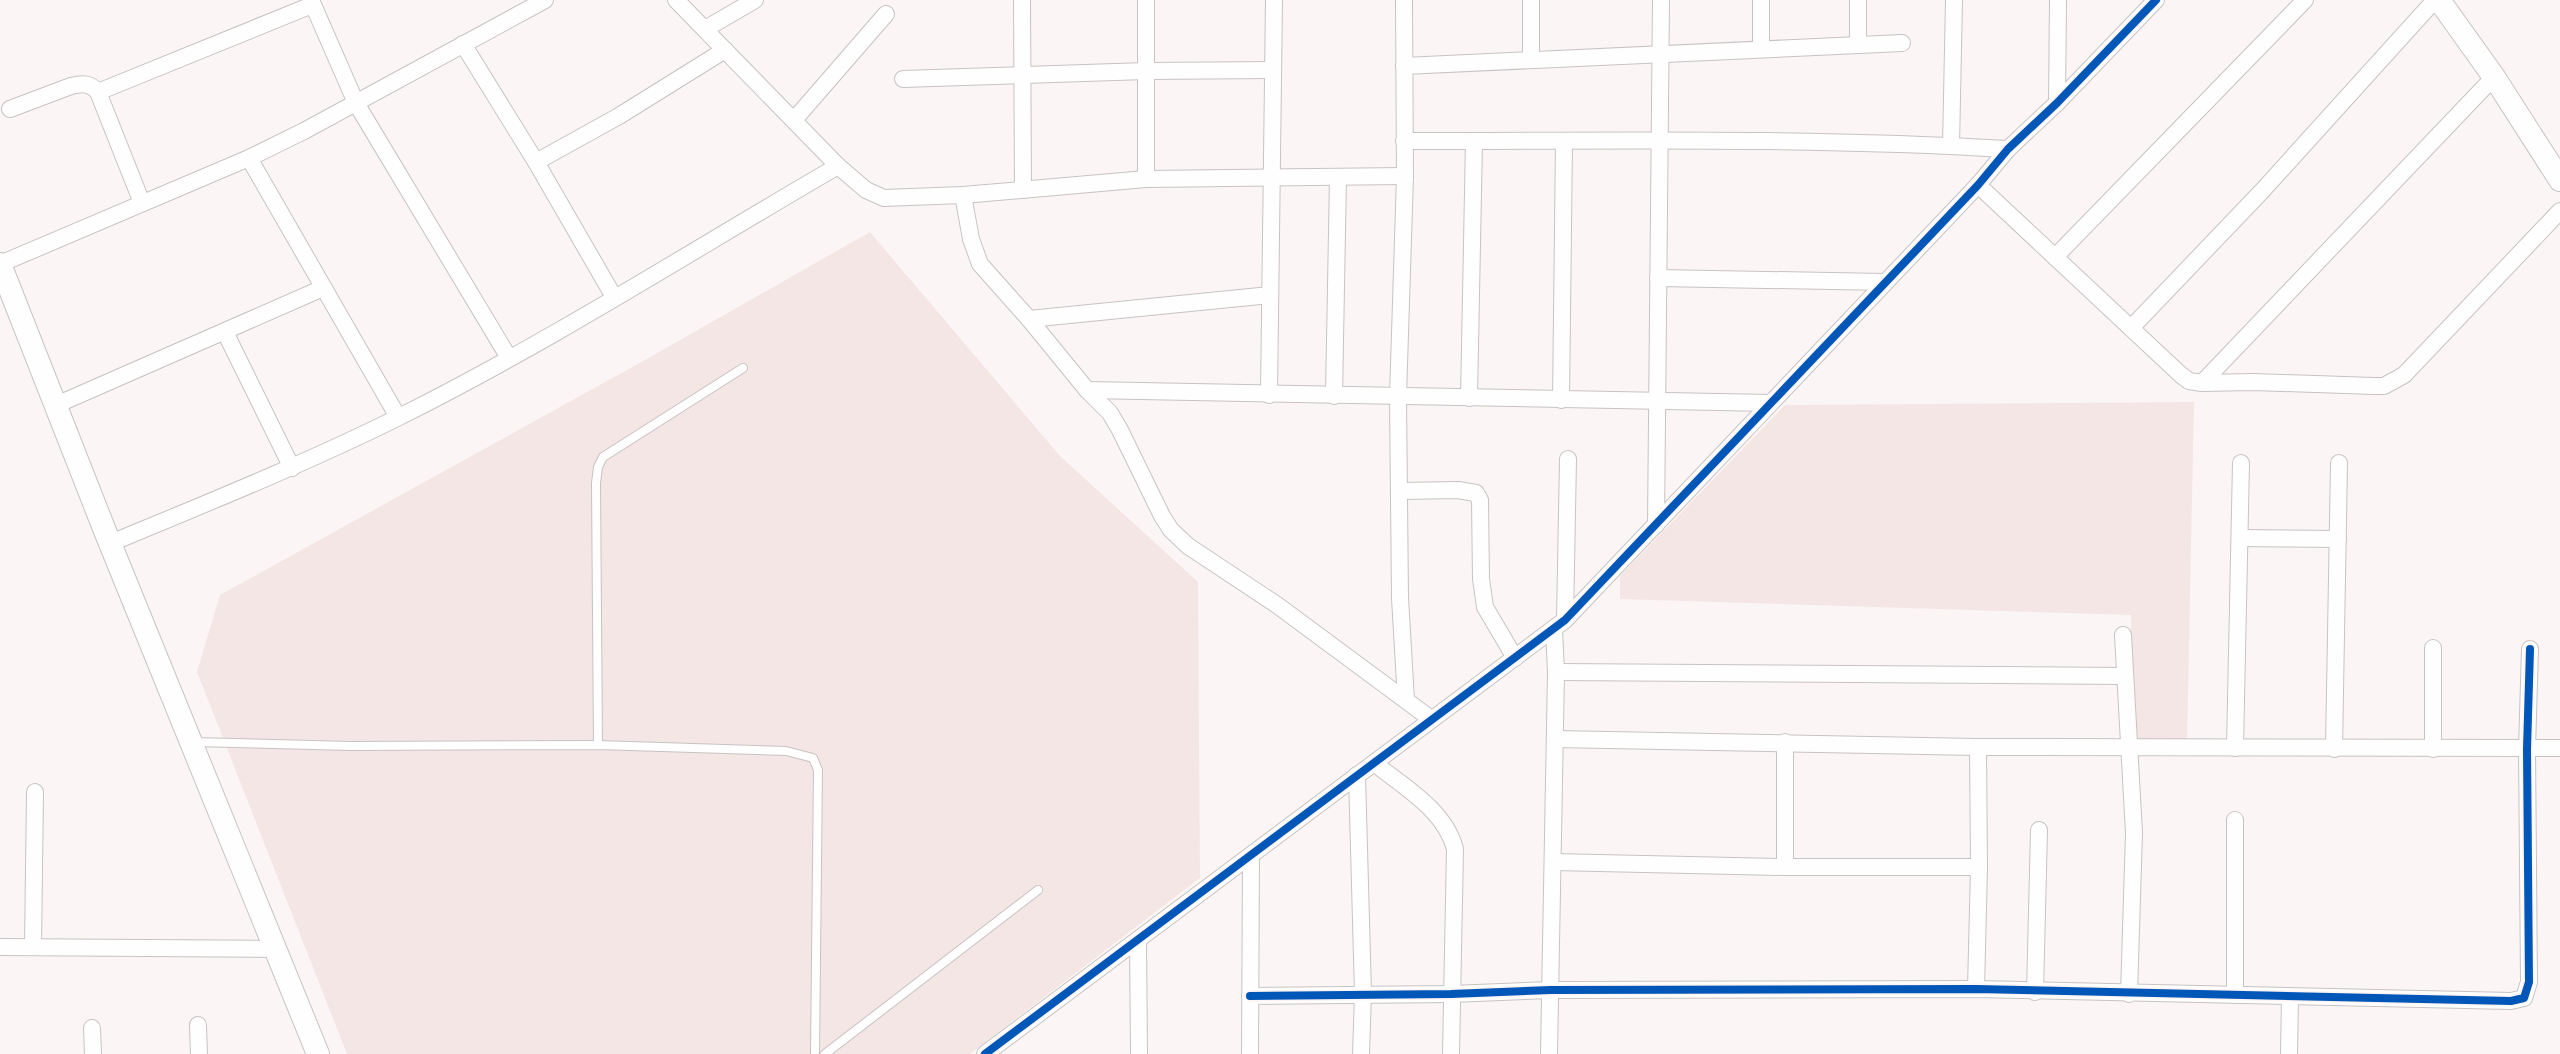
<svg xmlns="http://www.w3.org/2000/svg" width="2560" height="1054" font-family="Commissioner,sans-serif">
<rect width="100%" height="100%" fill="#fbf6f5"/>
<!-- built -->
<g fill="#f4e6e4">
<polygon points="870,232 1060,456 1198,582 1200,878 970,1054 347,1054 197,672 220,595 645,360"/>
<polygon points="2194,402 2187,743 2129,740 2131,615 1620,599 1620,576 1785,405"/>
</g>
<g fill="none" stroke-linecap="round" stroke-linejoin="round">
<!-- lane casing -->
<g stroke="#c8c3c2" stroke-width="10">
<g id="lane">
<polyline points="193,742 351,746 598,745 786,751 813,758 818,770 815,1054"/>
<polyline points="598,745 596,483 598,467 603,457 743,368"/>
<polyline points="825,1054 1038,890"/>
</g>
</g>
<!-- street casing -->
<g stroke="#c8c3c2" stroke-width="18">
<g id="street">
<polyline points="311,0 356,103 509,358"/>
<polyline points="676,0 838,166 866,190 884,198 963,195 1146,179 1405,176"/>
<polyline points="1022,0 1023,190"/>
<polyline points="1404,0 1405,176 1398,397 1400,598 1406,700"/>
<polyline points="705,29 755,0"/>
<polyline points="463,44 536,162 614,297"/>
<polyline points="1858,45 1858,0"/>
<polyline points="1761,49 1761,0"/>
<polyline points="1531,60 1531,0"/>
<polyline points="1404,66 1902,43"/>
<polyline points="903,79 1146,71 1273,70"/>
<polyline points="98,92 312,5"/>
<polyline points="2057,103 2058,0"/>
<path d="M10,109L71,86C83,83 90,83 98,92L142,203"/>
<polyline points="794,120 886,14"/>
<path d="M1404,141C1605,141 1808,137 2008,149"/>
<polyline points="1951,146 1954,0"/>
<polyline points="249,158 398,417"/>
<polyline points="536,162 619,116 725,50"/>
<polyline points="1146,179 1146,0"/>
<polyline points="1978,185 2181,375 2189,381 2202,383 2253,382 2374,386 2384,386 2404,375 2560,211"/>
<polyline points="963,195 971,239 980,264 1029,319 1087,390 1110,413 1120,430 1162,516 1171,530 1188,546 1277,605 1431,719"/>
<polyline points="2055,257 2305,0"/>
<polyline points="0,264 249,158 304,131 545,0"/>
<polyline points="1658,278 1885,282"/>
<polyline points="1029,319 1270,295"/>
<polyline points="2131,328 2262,191 2435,0"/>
<polyline points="225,332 292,468"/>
<polyline points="2202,383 2494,77"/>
<polyline points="1087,390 1770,403"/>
<polyline points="1269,395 1274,0"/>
<polyline points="1334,396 1338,177"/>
<polyline points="1469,398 1474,141"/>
<polyline points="1561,400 1564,141"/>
<polyline points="56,405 323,288"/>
<polyline points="1400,491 1458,490 1476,493 1480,500 1481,579 1485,607 1515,658"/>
<polyline points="1656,525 1661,0"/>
<polyline points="2240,538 2338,539"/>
<path d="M111,543C207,503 304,464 397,418C548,343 693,250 838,166"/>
<polyline points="1565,620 1568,459"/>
<polyline points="2123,635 2134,833 2129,994"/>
<polyline points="2433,648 2433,749"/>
<polyline points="1556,672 2125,676"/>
<polyline points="1555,739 1978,747 2560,748"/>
<polyline points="1785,742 1785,867"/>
<polyline points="2235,748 2241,463"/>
<polyline points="2334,749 2339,463"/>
<path d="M1374,763C1404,787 1445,810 1455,849L1451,1054"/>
<polyline points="1357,775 1363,994 1361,1054"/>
<polyline points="1553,862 1785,867 1979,867"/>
<polyline points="1138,940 1139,1054"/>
<polyline points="0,947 276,949"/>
<polyline points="33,947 35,792"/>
<polyline points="1976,989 1979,867 1978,747"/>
<polyline points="2035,992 2039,830"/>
<polyline points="2235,995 2235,820"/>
<polyline points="1250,996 1451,994 1551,990 1976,989 2511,1001 2524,998 2529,982 2527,749 2530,649"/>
<polyline points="198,1025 199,1054"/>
<polyline points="92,1028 93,1054"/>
<polyline points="985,1054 1565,620 1978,185 2008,149 2057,103 2156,0"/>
<polyline points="1250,1054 1251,855"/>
<polyline points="1549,1054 1556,672 1554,629"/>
<polyline points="2289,1054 2290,997"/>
</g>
</g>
<!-- secondary casing -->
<g stroke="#c8c3c2" stroke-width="24">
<g id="secondary">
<polyline points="2439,0 2494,77 2560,180"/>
<polyline points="0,264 105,531 318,1054"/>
</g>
</g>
<!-- lane -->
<use href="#lane" stroke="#fefefe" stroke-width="8"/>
<!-- street -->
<use href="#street" stroke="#fefefe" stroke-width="16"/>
<!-- secondary -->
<use href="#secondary" stroke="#fefefe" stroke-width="22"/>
<!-- cycleway casing -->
<g stroke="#fef4f2" stroke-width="11">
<g id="cycleway">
<polyline points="1250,996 1451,994 1551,990 1976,989 2511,1001 2524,998 2529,982 2527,749 2530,649"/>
<polyline points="985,1054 1565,620 1978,185 2008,149 2057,103 2156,0"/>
</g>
</g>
<!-- cycleway -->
<use href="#cycleway" stroke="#0057b8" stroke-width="8"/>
</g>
</svg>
